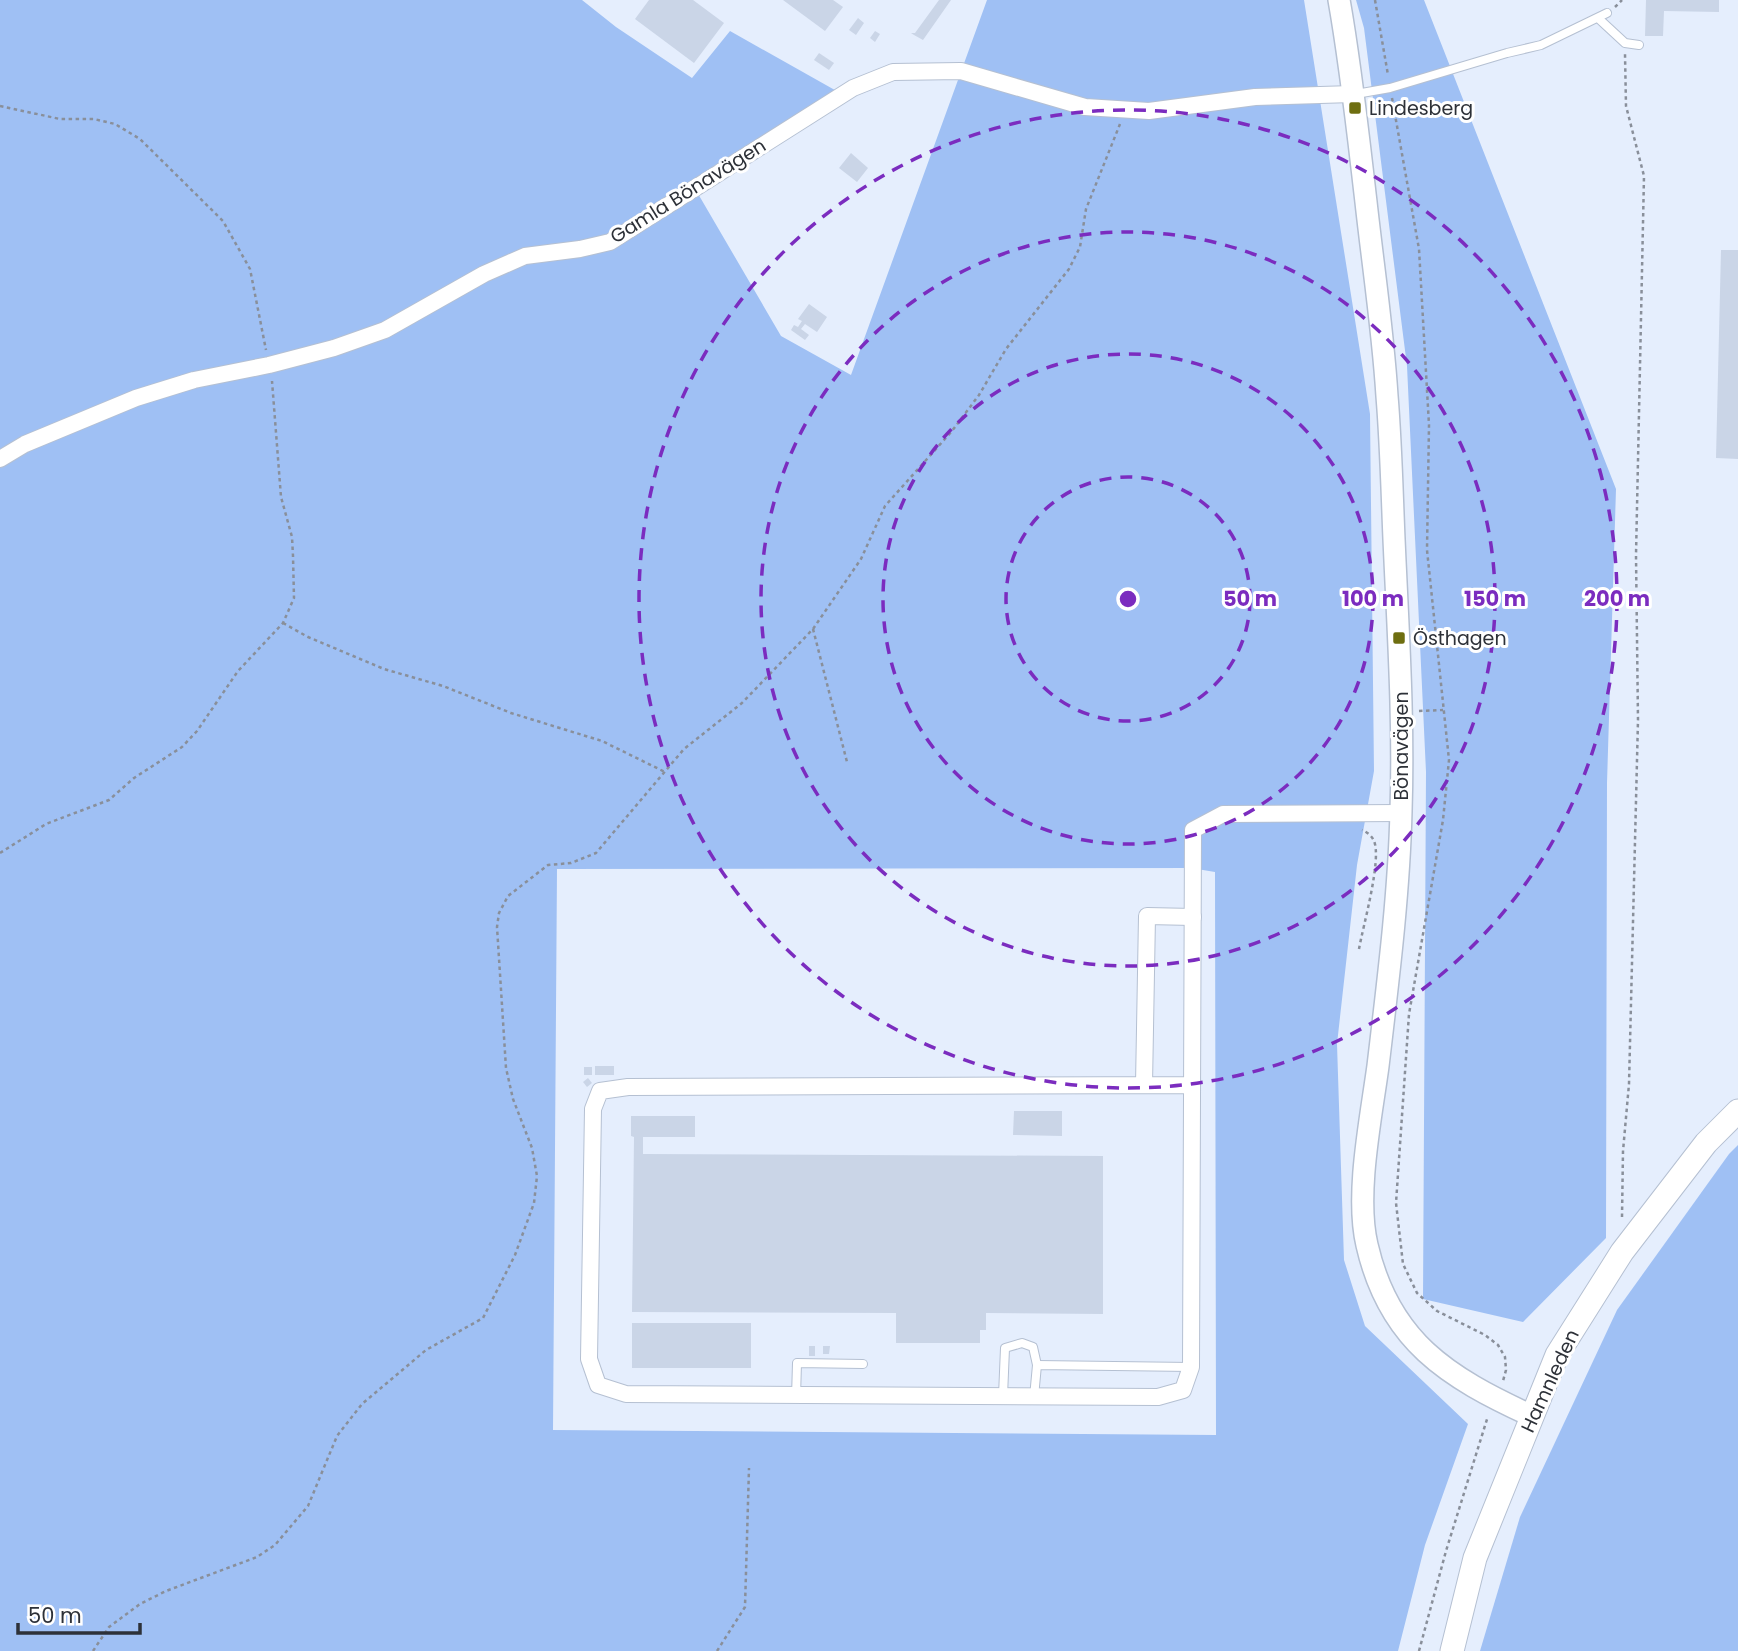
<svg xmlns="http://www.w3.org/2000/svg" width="1738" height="1651" font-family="Poppins,sans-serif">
<rect width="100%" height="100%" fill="#e5eefd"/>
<!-- green -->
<g fill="#9fc0f4" fill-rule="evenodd">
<path d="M0,0H582L616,27L692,78L730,31L849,98L697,192L781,336L851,375L987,0H1304L1370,414L1374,771L1357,865L1337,1044L1344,1260L1365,1326L1468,1424L1425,1545L1398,1651H0ZM1191,868L1215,872L1216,1435L553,1430L557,869Z"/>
<polygon points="1356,0 1424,0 1616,489 1607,783 1606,1238 1523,1322 1423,1299 1426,772 1407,366 1364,28"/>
<polygon points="1738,1145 1738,1651 1480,1651 1520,1517 1617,1310 1729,1154"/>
</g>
<!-- building -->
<g fill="#cad5e7">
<polygon points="649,0 693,0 724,23 694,63 635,19"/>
<polygon points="783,0 833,0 843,7 825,31"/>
<polygon points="939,0 951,0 923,40 914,35 911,33 915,33"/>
<polygon points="1646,0 1719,0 1719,12 1664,11 1663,36 1645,36"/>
<polygon points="858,18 864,23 856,35 849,30"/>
<polygon points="875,31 880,34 875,42 870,38"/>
<polygon points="819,53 834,63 829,70 814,60"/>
<polygon points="851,153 868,168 857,182 839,168"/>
<polygon points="1721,250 1738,250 1738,459 1716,458"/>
<polygon points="809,304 827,317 817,332 805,324 801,329 809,335 805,340 791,330 794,325 798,327 802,321 798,319"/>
<rect x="595" y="1066" width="19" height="9"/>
<rect x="584" y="1067" width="8" height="8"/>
<polygon points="588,1078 592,1083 587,1087 583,1082"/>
<polygon points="1014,1111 1062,1111 1062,1136 1013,1135"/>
<polygon points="631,1116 695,1116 695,1137 643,1137 643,1154 1103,1156 1103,1314 986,1313 986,1330 980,1330 980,1343 896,1343 896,1313 632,1312 634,1137 631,1136"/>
<rect x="632" y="1323" width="119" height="45"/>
<rect x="809" y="1346" width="6" height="10"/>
<polygon points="823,1346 830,1346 829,1354 823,1354"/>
</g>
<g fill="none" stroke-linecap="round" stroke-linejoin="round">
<!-- service casing -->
<g stroke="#b5c0d2" stroke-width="10">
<g id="service">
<polyline points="1598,18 1625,43 1639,45"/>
<polyline points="1356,94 1390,88 1507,53 1541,45 1607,13"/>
<polyline points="1003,1396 1005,1348 1022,1343 1033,1347 1037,1365"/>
<polyline points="796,1397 797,1363 863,1364"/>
<polyline points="1034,1397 1037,1365 1191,1367"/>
</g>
</g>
<!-- minor casing -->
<g stroke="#b5c0d2" stroke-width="18">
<g id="minor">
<polyline points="0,459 25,444 136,398 194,380 269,365 334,348 385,330 484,274 525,256 580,249 610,242 853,88 893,72 961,71 1085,107 1149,111 1255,97 1353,94"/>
<polyline points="1144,1085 1147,916 1193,917"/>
<polyline points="1192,1085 628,1087 600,1091 593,1109 589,1359 598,1385 626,1394 1158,1397 1183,1390 1191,1367 1193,830 1223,814 1401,813"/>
</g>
</g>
<!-- tertiary casing -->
<g stroke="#b5c0d2" stroke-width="24">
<path id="tertiary" d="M1339,0C1351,67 1358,134 1366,202C1373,266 1383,331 1387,396C1391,444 1392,492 1394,539C1398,630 1404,720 1401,811C1399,895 1388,981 1378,1066C1371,1118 1355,1195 1367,1245C1389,1341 1447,1377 1532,1416"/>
</g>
<!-- secondary casing -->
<g stroke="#b5c0d2" stroke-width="25">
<polyline id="secondary" points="1452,1651 1475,1558 1557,1355 1622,1252 1706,1143 1738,1111"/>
</g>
<!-- path -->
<g stroke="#898f9a" stroke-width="2.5" stroke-dasharray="3.5 3.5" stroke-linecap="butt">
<polyline points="1375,0 1388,75"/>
<polyline points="1615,7 1622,0"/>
<polyline points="1392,98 1419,249 1429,425 1427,550 1449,760 1443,820 1409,1014 1396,1203 1403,1264 1417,1293 1437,1311 1485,1335 1498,1345 1505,1357 1506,1370 1503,1381"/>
<polyline points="0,106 60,119 94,119 115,124 140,139 223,221 250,269 266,350"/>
<polyline points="283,623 308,637 384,669 443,686 511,713 602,741 665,772"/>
<polyline points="813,629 847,762"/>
<polyline points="1419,711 1443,710"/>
<polyline points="0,853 46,824 109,800 134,778 182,747 197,731 238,671 283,623 294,598 293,556 292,537 281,497 272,381"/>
<path d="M1359,949C1363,926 1382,860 1374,841C1372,836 1367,832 1362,830"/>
<polyline points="1622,1217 1623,1151 1629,1084 1638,720 1636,555 1644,176 1626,106 1625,54"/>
<polyline points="93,1651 109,1627 140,1604 166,1591 257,1557 275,1545 308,1506 337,1436 362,1404 426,1350 483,1318 515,1255 534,1203 537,1176 532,1148 513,1099 506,1068 497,927 499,913 508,896 548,865 571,863 596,853 684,749 742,703 813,629 861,559 885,506 952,431 979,395 1006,349 1069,269 1080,247 1086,209 1120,124"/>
<polyline points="717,1651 745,1607 749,1468"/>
<polyline points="1419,1651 1446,1551 1488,1416"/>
</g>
<!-- service -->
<use href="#service" stroke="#fff" stroke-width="8"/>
<!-- minor -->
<use href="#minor" stroke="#fff" stroke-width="16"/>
<!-- tertiary -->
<use href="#tertiary" stroke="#fff" stroke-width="21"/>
<!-- secondary -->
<use href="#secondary" stroke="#fff" stroke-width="23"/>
</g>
<!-- distance rings -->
<g fill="none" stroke="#7b2cbf" stroke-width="3.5" stroke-dasharray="12 9">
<circle cx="1128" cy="599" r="122"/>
<circle cx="1128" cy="599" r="245"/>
<circle cx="1128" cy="599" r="367"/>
<circle cx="1128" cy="599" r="489"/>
</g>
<!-- markers -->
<g fill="#6e6e10" stroke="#fff" stroke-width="2.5">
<rect x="1348" y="101" width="14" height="14" rx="3.5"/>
<rect x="1392" y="631" width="14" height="14" rx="3.5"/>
</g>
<g text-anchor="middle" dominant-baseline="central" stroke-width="6" stroke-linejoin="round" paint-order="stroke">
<!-- poi labels -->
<g font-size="19" fill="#2d3138" stroke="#fff" text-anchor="start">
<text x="1369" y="108">Lindesberg</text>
<text x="1413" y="638">Östhagen</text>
</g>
<!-- street labels -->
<g font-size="19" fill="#2d3138" stroke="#fff">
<text transform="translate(688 191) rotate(-32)">Gamla Bönavägen</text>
<text transform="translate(1401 746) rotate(-90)">Bönavägen</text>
<text transform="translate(1550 1381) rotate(-65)">Hamnleden</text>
</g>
</g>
<circle cx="1128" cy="599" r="10" fill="#7b2cbf" stroke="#fff" stroke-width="3.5"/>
<g font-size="21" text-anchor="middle" font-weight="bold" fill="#7b2cbf" stroke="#fff" stroke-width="6" stroke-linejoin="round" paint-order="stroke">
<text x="1250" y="606">50 m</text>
<text x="1373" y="606">100 m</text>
<text x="1495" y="606">150 m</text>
<text x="1617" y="606">200 m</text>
</g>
<!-- scale -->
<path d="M18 1623v10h122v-10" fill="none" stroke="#2d3138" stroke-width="3.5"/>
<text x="28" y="1623" font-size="21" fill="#2d3138" stroke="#ffffff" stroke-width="5" paint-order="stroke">50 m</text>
</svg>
